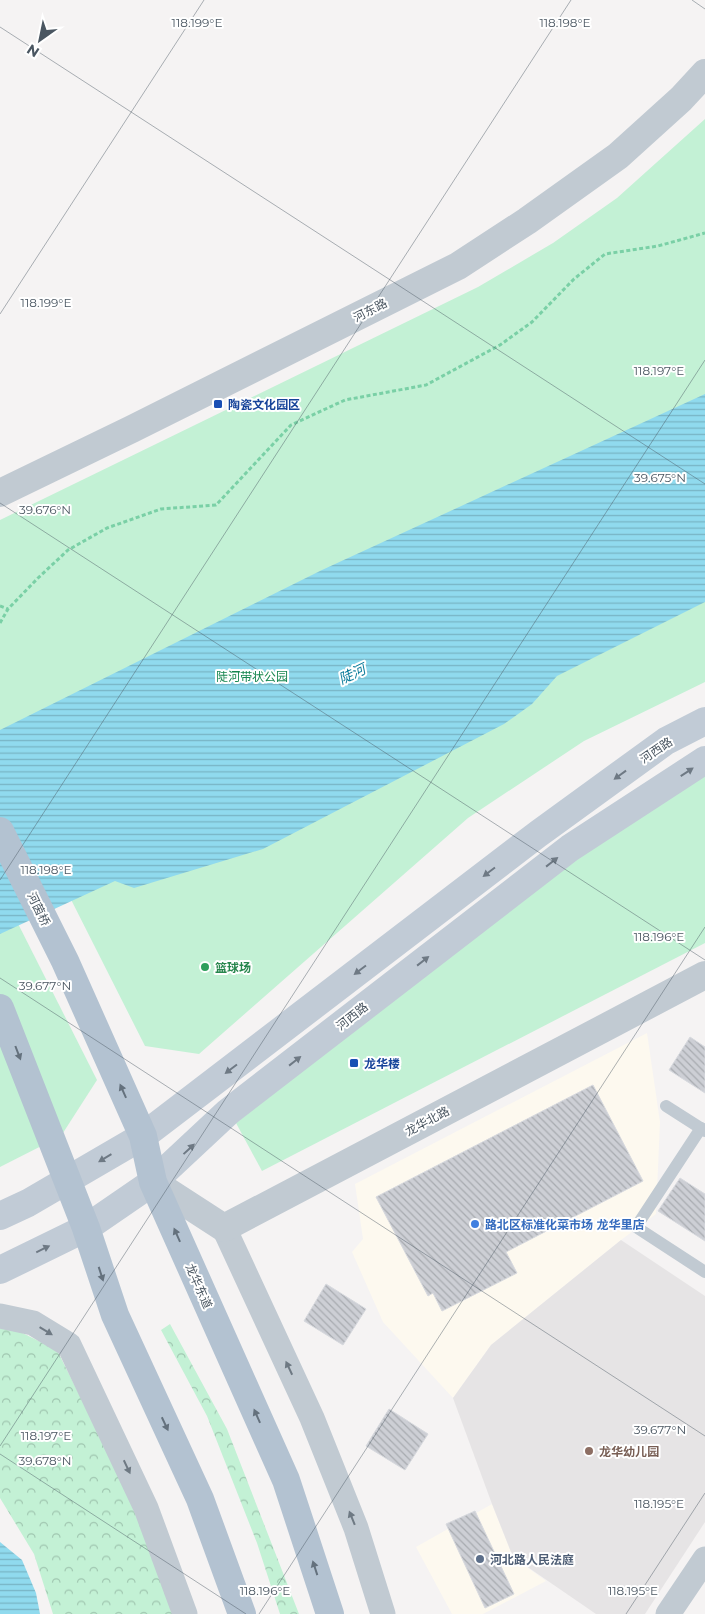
<svg xmlns="http://www.w3.org/2000/svg" width="705" height="1614" font-family="Montserrat,'Noto Sans SC',sans-serif">
<defs>
<pattern id="forest-crowns" width="20" height="18" patternUnits="userSpaceOnUse" patternTransform="scale(1.25)"><rect width="20" height="18" fill="#c3f1d5"/><path d="M2 6a3 3 0 1 1 6 0M12 15a3 3 0 1 1 6 0" fill="none" stroke="#a0c6b0"/></pattern>
<pattern id="water-rules" width="6" height="5" patternUnits="userSpaceOnUse" patternTransform="scale(1.25)"><rect width="6" height="5" fill="#90daee"/><path d="M0 2.5h6" fill="none" stroke="#78b4c4"/></pattern>
<pattern id="building-back-hatch" width="6" height="6" patternUnits="userSpaceOnUse" patternTransform="scale(1.25)"><rect width="6" height="6" fill="#cdcfd5"/><path d="M-1 5l2 2M0 0l6 6M5-1l2 2" fill="none" stroke="#a8abb0"/></pattern>
</defs>
<rect width="100%" height="100%" fill="#f5f3f3"/>
<!-- commercial -->
<g fill="#fdf9ef">
<polygon points="647,1033 660,1122 656,1214 621,1240 491,1345 453,1398 383,1322 352,1252 363,1239 355,1184"/>
<polygon points="492,1504 513,1557 546,1581 483,1614 452,1614 416,1547"/>
</g>
<!-- education -->
<polygon fill="#e6e4e5" points="621,1240 705,1296 705,1522 645,1614 596,1614 513,1557 492,1504 453,1398 491,1345"/>
<!-- green -->
<g fill="#c3f1d5">
<polygon points="705,119 705,682 584,741 468,818 199,1054 145,1046 0,759 0,520 478,287 553,243 617,198"/>
<polygon points="705,773 705,943 262,1171 236,1123 554,869"/>
<polygon points="0,888 97,1080 61,1136 0,1167"/>
</g>
<!-- forest -->
<g fill="url(#forest-crowns)">
<polygon points="0,1322 57,1350 116,1468 178,1614 53,1614 34,1554 0,1498"/>
<polygon points="170,1324 227,1429 299,1614 280,1614 257,1543 207,1416 161,1330"/>
</g>
<!-- water -->
<g fill="url(#water-rules)">
<polygon points="705,394 705,602 557,676 532,704 504,724 263,849 134,888 115,881 0,934 0,730 322,570"/>
<polygon points="0,1542 22,1560 36,1593 40,1614 0,1614"/>
</g>
<!-- building -->
<g fill="url(#building-back-hatch)" stroke="#d7d9de">
<polygon points="690,1037 705,1047 705,1093 669,1070"/>
<polygon points="593,1085 643,1181 506,1252 517,1273 442,1311 433,1293 428,1296 376,1197"/>
<polygon points="680,1178 705,1194 705,1241 658,1211"/>
<polygon points="326,1284 366,1309 343,1345 304,1321"/>
<polygon points="389,1409 428,1434 405,1470 366,1446"/>
<polygon points="475,1511 514,1594 485,1608 446,1524"/>
</g>
<g fill="none" stroke-linecap="round" stroke-linejoin="round">
<!-- path -->
<g stroke="#7ad0a6" stroke-width="3" stroke-dasharray="4 2.5" stroke-linecap="butt">
<polyline points="0,606 8,609"/>
<polyline points="0,623 8,609 38,578 68,550 107,528 161,509 216,505 291,425 345,400 426,385 500,345 532,322 574,279 605,254 658,246 705,233"/>
</g>
<!-- service -->
<g stroke="#c1cad2" stroke-width="12">
<polyline points="666,1106 705,1131"/>
<polyline points="701,1128 636,1227 705,1272"/>
</g>
<!-- minor -->
<g stroke="#c1cad2" stroke-width="25">
<polyline points="224,1228 312,1418 356,1528 383,1614"/>
<polyline points="0,1316 33,1323 69,1345 146,1508 185,1614"/>
<polyline points="668,1614 705,1559"/>
</g>
<!-- tertiary -->
<g stroke="#c1cad2" stroke-width="28">
<polyline points="0,493 132,429 458,266 527,221 618,156 681,99 705,73"/>
<polyline points="153,1182 224,1228 705,975"/>
</g>
<!-- secondary -->
<g stroke="#c1cbd6" stroke-width="28">
<polyline points="0,1216 28,1203 143,1136 538,834 666,741 705,721"/>
<polyline points="0,1270 86,1228 153,1182 228,1112 570,848 705,760"/>
</g>
<!-- primary -->
<g stroke="#b3c2d1" stroke-width="28">
<polyline points="0,831 65,961 143,1136 153,1182 286,1480 330,1614"/>
<polyline points="0,1008 86,1228 115,1315 200,1499 242,1614"/>
</g>
</g>
<!-- one-way arrows -->
<defs><path id="oneway-solid" d="M-6-.8H1V-3.2L6.5 0L1 3.2V.8H-6Z" transform="scale(1.25)"/></defs>
<g fill="#6e7984">
<use href="#oneway-solid" transform="translate(687 772) rotate(-33)"/>
<use href="#oneway-solid" transform="translate(620 775) rotate(144)"/>
<use href="#oneway-solid" transform="translate(552 862) rotate(-38)"/>
<use href="#oneway-solid" transform="translate(489 872) rotate(143)"/>
<use href="#oneway-solid" transform="translate(423 961) rotate(-38)"/>
<use href="#oneway-solid" transform="translate(360 970) rotate(143)"/>
<use href="#oneway-solid" transform="translate(295 1061) rotate(-38)"/>
<use href="#oneway-solid" transform="translate(231 1069) rotate(143)"/>
<use href="#oneway-solid" transform="translate(189 1149) rotate(-43)"/>
<use href="#oneway-solid" transform="translate(105 1158) rotate(149)"/>
<use href="#oneway-solid" transform="translate(43 1249) rotate(-26)"/>
</g>
<g fill="#64717d">
<use href="#oneway-solid" transform="translate(18 1053) rotate(69)"/>
<use href="#oneway-solid" transform="translate(123 1091) rotate(-114)"/>
<use href="#oneway-solid" transform="translate(177 1235) rotate(-114)"/>
<use href="#oneway-solid" transform="translate(101 1274) rotate(72)"/>
<use href="#oneway-solid" transform="translate(257 1416) rotate(-114)"/>
<use href="#oneway-solid" transform="translate(165 1424) rotate(65)"/>
<use href="#oneway-solid" transform="translate(315 1568) rotate(-108)"/>
</g>
<g fill="#6e7983">
<use href="#oneway-solid" transform="translate(46 1331) rotate(31)"/>
<use href="#oneway-solid" transform="translate(289 1368) rotate(-115)"/>
<use href="#oneway-solid" transform="translate(127 1467) rotate(65)"/>
<use href="#oneway-solid" transform="translate(352 1518) rotate(-112)"/>
</g>
<!-- ticks -->
<path fill="none" stroke="#4a5661" stroke-width="1" stroke-opacity="0.45" d="M692,0L705,9M0,27L705,484M0,314L204,0M0,503L705,960M0,880L571,0M0,978L705,1436M0,1446L705,360M0,1454L246,1614M259,1614L705,927M626,1614L705,1493"/>
<!-- markers -->
<g fill="#1a4fb4" stroke="#fff" stroke-width="2">
<rect x="213" y="399" width="10" height="10" rx="2.5"/>
<rect x="349" y="1058" width="10" height="10" rx="2.5"/>
</g>
<circle fill="#2e9e5b" stroke="#fff" stroke-width="2" cx="205" cy="967" r="5"/>
<circle fill="#3f7fe0" stroke="#fff" stroke-width="2" cx="475" cy="1224" r="5"/>
<circle fill="#8d6e63" stroke="#fff" stroke-width="2" cx="589" cy="1451" r="5"/>
<circle fill="#5c6f8a" stroke="#fff" stroke-width="2" cx="480" cy="1559" r="5"/>
<g text-anchor="middle" dominant-baseline="central" stroke-width="4" stroke-linejoin="round" paint-order="stroke">
<!-- street labels -->
<g font-size="12" fill="#4a5661" stroke="#fff">
<text transform="translate(370 310) rotate(-27)">河东路</text>
<text transform="translate(656 750) rotate(-34)">河西路</text>
<text transform="translate(39 909) rotate(64)">河茵桥</text>
<text transform="translate(352 1016) rotate(-38)">河西路</text>
<text transform="translate(427 1121) rotate(-28)">龙华北路</text>
<text transform="translate(199 1286) rotate(66)">龙华东道</text>
</g>
<!-- transit labels -->
<g font-size="12" font-weight="bold" fill="#164399" stroke="#fff" text-anchor="start">
<text x="228" y="404">陶瓷文化园区</text>
<text x="364" y="1063">龙华楼</text>
</g>
<!-- park labels -->
<g font-size="12" fill="#17864f" stroke="#fff">
<text x="252" y="676">陡河带状公园</text>
</g>
<!-- leisure labels -->
<g font-size="12" font-weight="bold" fill="#27864d" stroke="#fff" text-anchor="start">
<text x="215" y="967">篮球场</text>
</g>
<!-- shop labels -->
<g font-size="12" font-weight="bold" fill="#366cbe" stroke="#fff" text-anchor="start">
<text x="485" y="1224">路北区标准化菜市场 龙华里店</text>
</g>
<!-- education labels -->
<g font-size="12" font-weight="bold" fill="#785e54" stroke="#fff" text-anchor="start">
<text x="599" y="1451">龙华幼儿园</text>
</g>
<!-- service labels -->
<g font-size="12" font-weight="bold" fill="#4e5e75" stroke="#fff" text-anchor="start">
<text x="490" y="1559">河北路人民法庭</text>
</g>
<!-- water labels -->
<g font-size="14" font-style="italic" fill="#0c7c9b" stroke="#fff">
<text transform="translate(352 674) rotate(-25)">陡河</text>
</g>
</g>
<g font-size="12" text-anchor="middle" fill="#4a5661" stroke="#fff" stroke-width="4" stroke-linejoin="round" paint-order="stroke">
<text x="197" y="27">118.199°E</text>
<text x="565" y="27">118.198°E</text>
<text x="46" y="307">118.199°E</text>
<text x="659" y="375">118.197°E</text>
<text x="660" y="482">39.675°N</text>
<text x="45" y="514">39.676°N</text>
<text x="46" y="874">118.198°E</text>
<text x="659" y="941">118.196°E</text>
<text x="45" y="990">39.677°N</text>
<text x="660" y="1434">39.677°N</text>
<text x="46" y="1440">118.197°E</text>
<text x="45" y="1465">39.678°N</text>
<text x="659" y="1508">118.195°E</text>
<text x="265" y="1595">118.196°E</text>
<text x="633" y="1595">118.195°E</text>
</g>
<!-- north arrow -->
<g transform="translate(40 40) rotate(213)" stroke="#ffffff" stroke-width="4" paint-order="stroke">
<path d="M0-4L9 19L0 12L-9 19Z" fill="#4a5661"/>
<text y="-8" font-size="14" font-weight="bold" text-anchor="middle" fill="#4a5661">N</text>
</g>
</svg>
